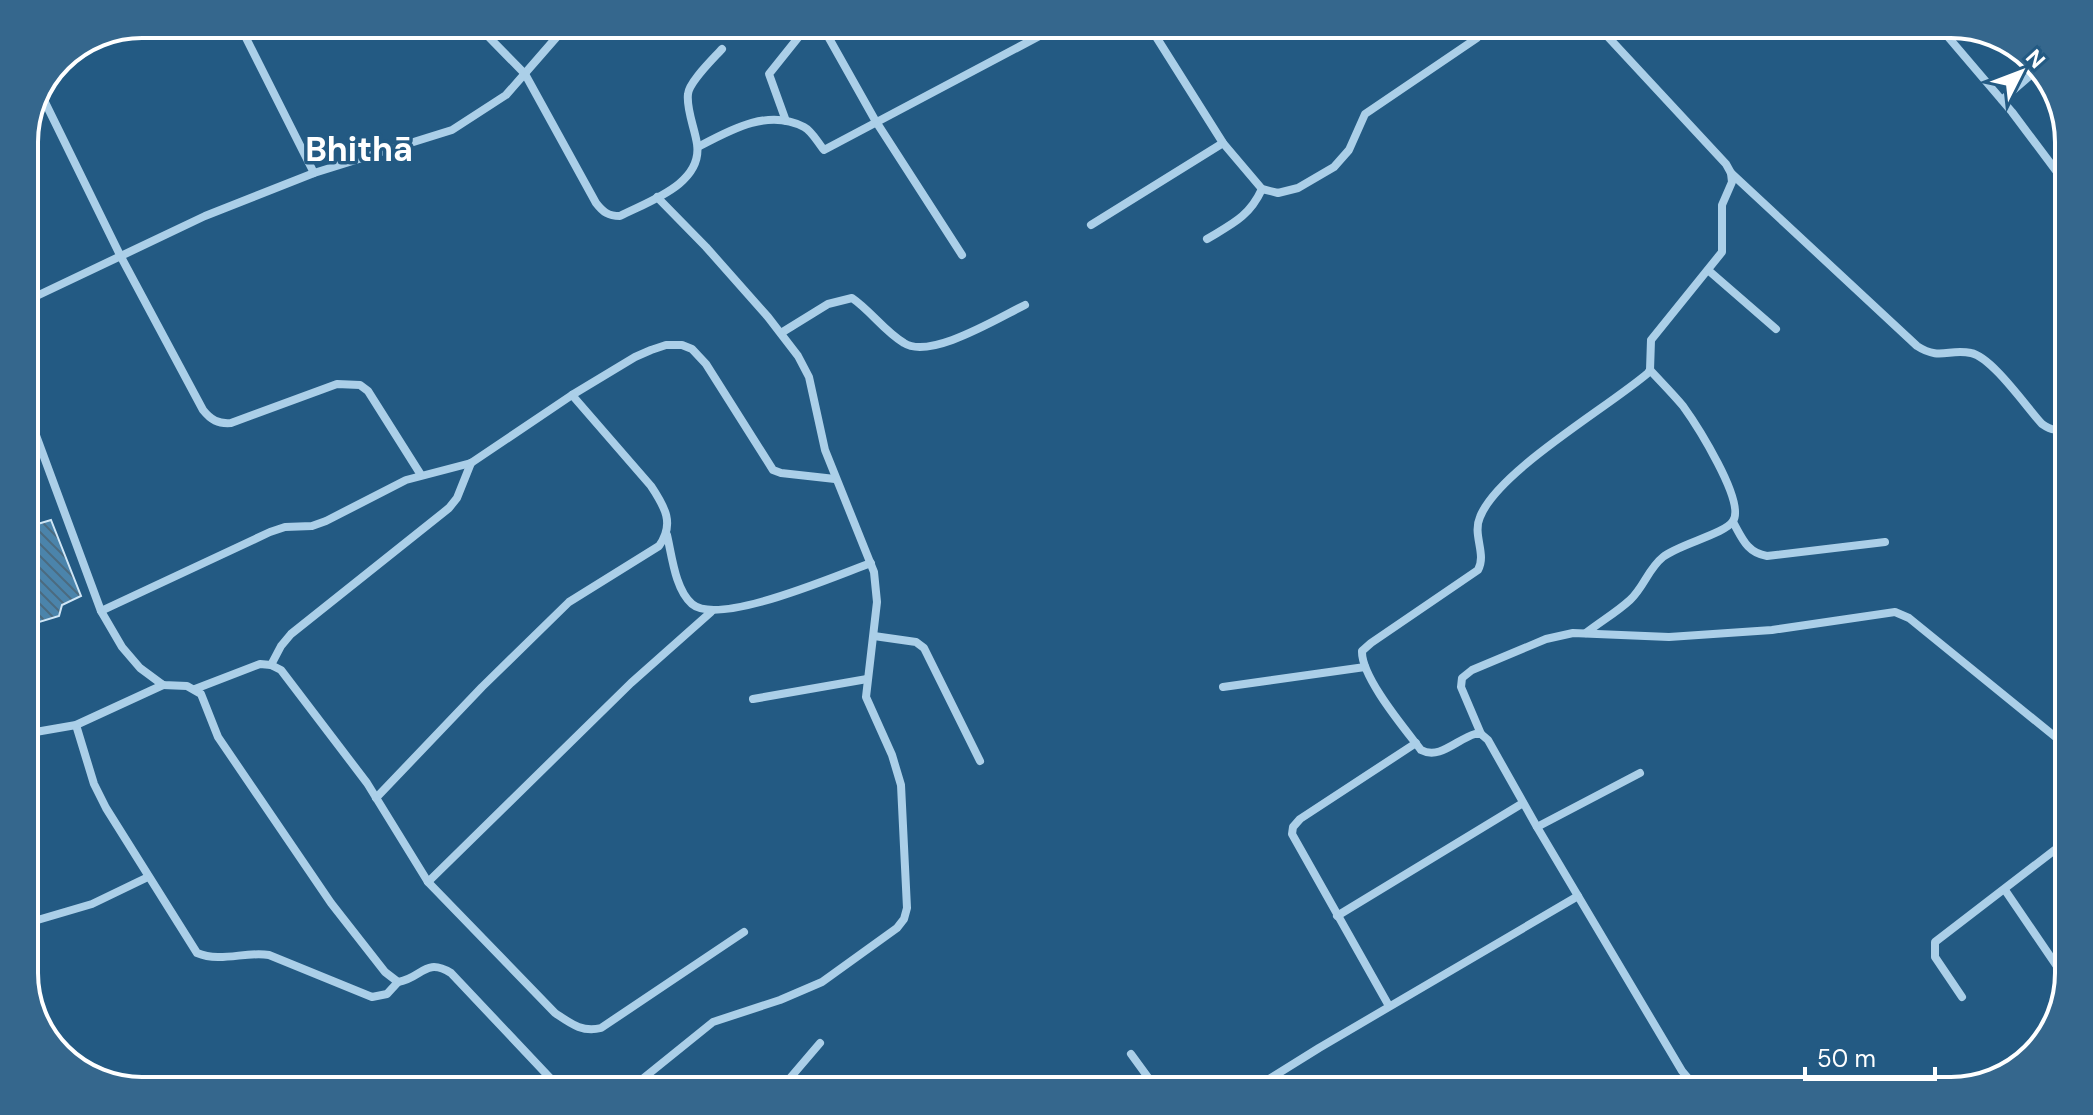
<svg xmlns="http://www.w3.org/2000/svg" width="2093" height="1115" font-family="'DM Sans',sans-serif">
<defs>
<pattern id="building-back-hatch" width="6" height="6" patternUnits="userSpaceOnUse" patternTransform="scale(2)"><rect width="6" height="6" fill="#4b84ab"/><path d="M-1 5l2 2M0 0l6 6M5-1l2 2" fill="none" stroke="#4b6b80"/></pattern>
</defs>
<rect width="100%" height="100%" fill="#235a83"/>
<!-- building -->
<polygon fill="url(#building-back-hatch)" stroke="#cfe6f6" stroke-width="2" points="51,520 81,596 62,605 59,616 36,623 24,615 24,528"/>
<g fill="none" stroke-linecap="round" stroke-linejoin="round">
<!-- minor -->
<g stroke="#abcfe8" stroke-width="8">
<polyline points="239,24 314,173"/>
<path d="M476,24L525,74L596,203C603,212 608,216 620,216C649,201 703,184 697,144C695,129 686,109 688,94C689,82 713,59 722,49"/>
<polyline points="821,24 875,120 962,255"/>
<polyline points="1148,24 1223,143 1262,189 1278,193 1298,188 1334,167 1349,150 1365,114 1477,38 1487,24"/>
<path d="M1596,24L1726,164L1731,173L1732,182L1722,205V252L1651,340L1650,370L1648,373C1607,408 1498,471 1480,517C1472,535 1487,554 1478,570L1371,643L1362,651C1361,677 1405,729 1421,750C1440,760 1457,739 1475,734H1481L1488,740L1537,827L1682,1071L1699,1091"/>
<polyline points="1937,24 2012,112 2069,188"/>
<path d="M42,96L120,255L203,410C211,420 218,424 231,423L337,384L360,385L368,391L421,475"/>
<polyline points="2002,100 2039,68"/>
<polyline points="786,121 769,74 809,24"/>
<path d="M698,147C730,130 768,108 804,127C812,131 818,143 824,150L1062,24"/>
<path d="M1731,173L1917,346C1940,361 1949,348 1971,353C1992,357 2027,408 2042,424C2052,431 2057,431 2069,427"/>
<polyline points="1091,225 1223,143"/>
<path d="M1207,239C1232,224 1249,217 1262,189"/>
<polyline points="1708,270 1776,329"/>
<polyline points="24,302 205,216 314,173 452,130 506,95 568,24"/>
<path d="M781,333L828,304L852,298C871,311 884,331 904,343C930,360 998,318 1025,305"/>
<path d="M24,403L101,611L122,647L140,668L163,685L187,686L201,694L218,737L331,903L385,972L398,982C422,978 425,957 451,973L552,1080C579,1099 586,1083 614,1082L632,1090"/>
<path d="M1733,522C1742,538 1747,553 1767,556L1885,542"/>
<path d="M667,535C672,556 675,589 692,604C719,627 837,575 871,563"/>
<polyline points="101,611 270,532 285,527 312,526 326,521 406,480 471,463 572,395 635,357 651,350 666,345 682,345 692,349 706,364 773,470 781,473 835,479"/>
<path d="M1586,633C1600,622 1617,612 1630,600C1644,587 1648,569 1663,557C1679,544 1725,534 1733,521C1746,502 1696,424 1683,406C1673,394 1661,382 1650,370"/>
<polyline points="874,636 916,642 924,648 980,761"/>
<polyline points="271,665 281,646 291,634 449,508 457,498 471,463"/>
<polyline points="1223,687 1365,667"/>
<polyline points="195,689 260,664 271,665 281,670 367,783 428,882 631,683 711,612"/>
<polyline points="753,699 867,679"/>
<path d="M76,725L94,784L106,808L197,953C221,963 245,951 269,955L372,997L387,994L398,982"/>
<polyline points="24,734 76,725 163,685"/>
<polyline points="1481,734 1461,687 1462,678 1472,670 1546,639 1573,633 1669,637 1772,630 1895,612 1909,618 2069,748"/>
<path d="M376,798L482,687L569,602L659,546C675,524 665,507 651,486L572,395"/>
<polyline points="1537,827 1640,773"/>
<path d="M428,882L555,1013C570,1023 582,1033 601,1028L744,932"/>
<polyline points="2005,890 2067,981"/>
<polyline points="1337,916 1523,803"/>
<polyline points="24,924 92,904 148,877"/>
<polyline points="1962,997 1935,957 1935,942 2069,839"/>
<polyline points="1389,1006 1292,834 1293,827 1300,819 1416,743"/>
<polyline points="1131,1054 1158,1091"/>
<polyline points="630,1089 713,1022 780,1000 822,982 897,928 904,919 907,908 901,785 892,755 866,697 877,602 874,572 825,450 809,377 798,356 768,317 706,247 657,197"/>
<polyline points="541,1091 552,1080"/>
<polyline points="779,1091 820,1043"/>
<polyline points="1250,1091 1319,1048 1578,896"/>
</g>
</g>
<g text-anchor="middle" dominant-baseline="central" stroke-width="7" stroke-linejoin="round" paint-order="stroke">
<!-- district labels -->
<g font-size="34" font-weight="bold" fill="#fff" stroke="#235a83">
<text x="359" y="149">Bhithā</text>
</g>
</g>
<!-- crop -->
<path d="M0 0H2093V1115H0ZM142 38H1951A104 104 0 0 1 2055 142V973A104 104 0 0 1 1951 1077H142A104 104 0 0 1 38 973V142A104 104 0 0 1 142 38Z" fill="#35678d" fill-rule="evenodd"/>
<path fill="none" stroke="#fff" stroke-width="4" d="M142 38H1951A104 104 0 0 1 2055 142V973A104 104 0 0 1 1951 1077H142A104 104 0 0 1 38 973V142A104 104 0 0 1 142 38Z"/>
<!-- north arrow -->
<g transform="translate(2021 72) rotate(48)" stroke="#235a83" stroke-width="6" paint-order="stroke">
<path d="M0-6L14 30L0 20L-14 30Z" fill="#ffffff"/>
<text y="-12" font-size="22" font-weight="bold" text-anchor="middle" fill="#ffffff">N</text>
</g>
<!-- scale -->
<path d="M1805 1067v12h130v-12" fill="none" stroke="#ffffff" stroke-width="4"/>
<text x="1817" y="1067" font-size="24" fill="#ffffff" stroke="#235a83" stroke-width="6" paint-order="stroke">50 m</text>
</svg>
